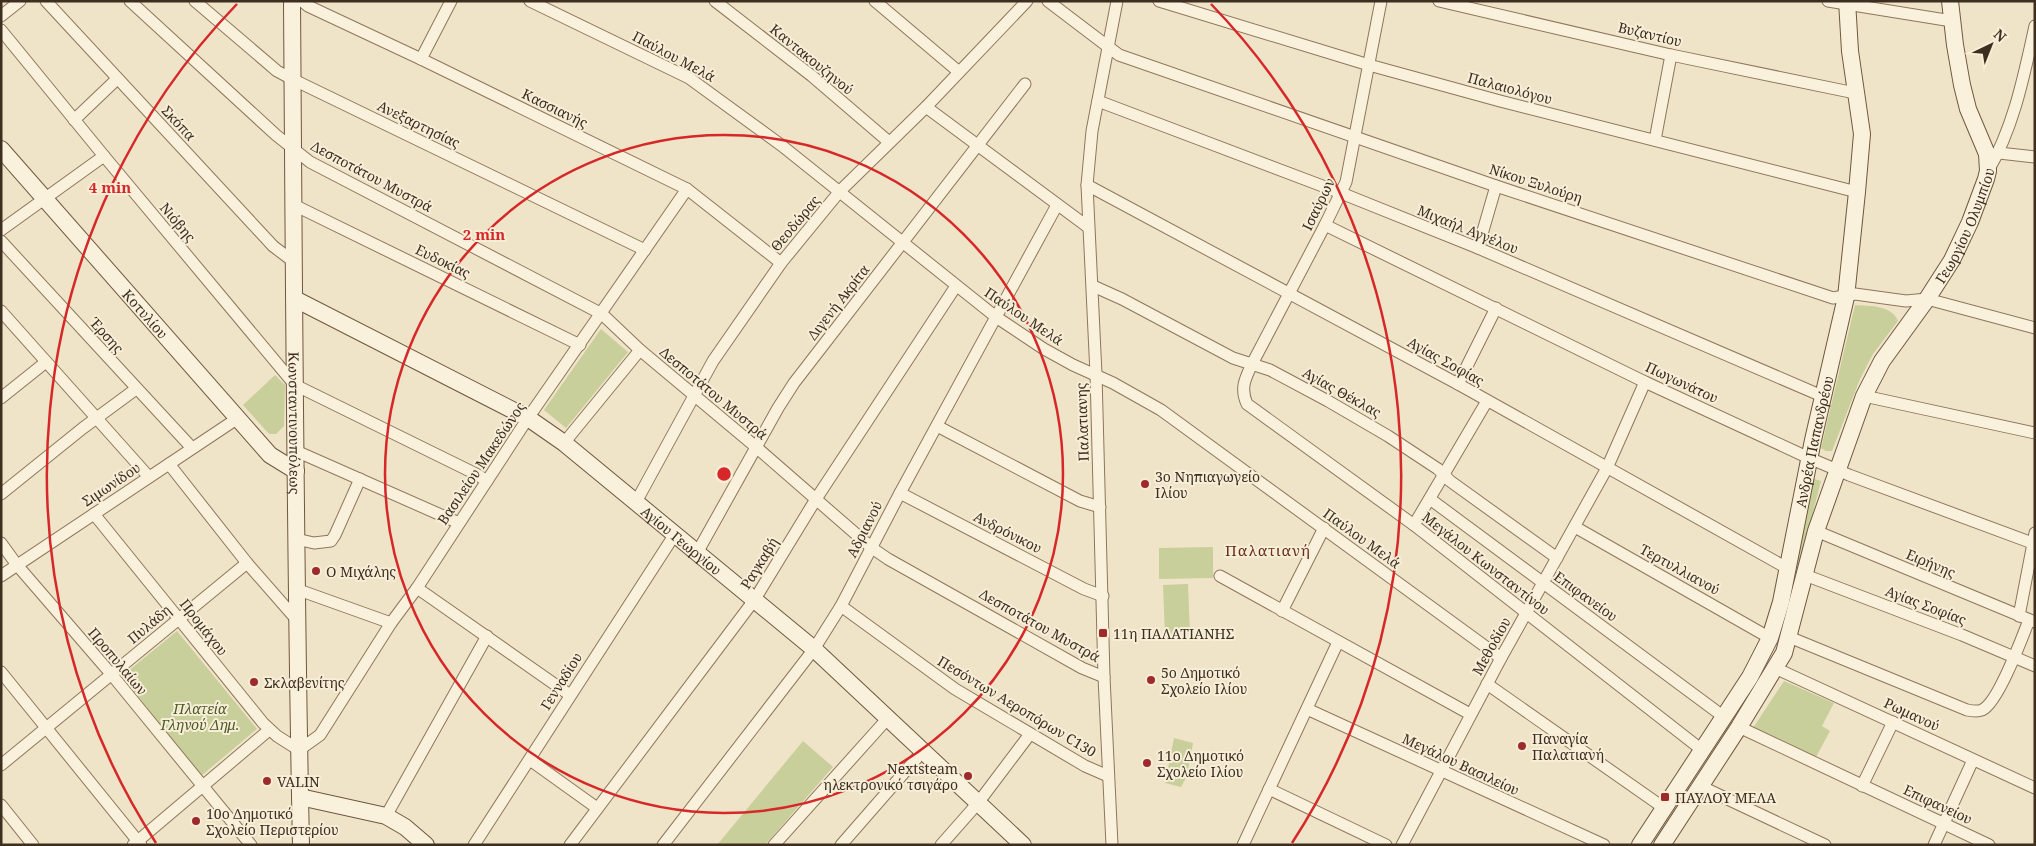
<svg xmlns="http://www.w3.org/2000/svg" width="2036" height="846" font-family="'Noto Serif',serif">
<rect width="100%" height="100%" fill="#f0e4c8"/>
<!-- green -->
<g fill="#c9cf9b">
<path d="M1855,305C1870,306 1892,305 1898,321L1873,354L1860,379L1832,451H1826L1821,448Z"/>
<polygon points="601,329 628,352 566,428 544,410"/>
<polygon points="275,375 285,385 284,426 276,434 269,434 243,405"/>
<polygon points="1811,478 1821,481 1797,575 1792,570"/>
<polygon points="1213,547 1213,578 1159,579 1159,548"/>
<polygon points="1188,584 1190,634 1165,635 1163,585"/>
<polygon points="177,631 257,729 201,776 122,676"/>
<polygon points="1784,681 1834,703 1822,726 1830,731 1816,757 1753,728"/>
<polygon points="1174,738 1193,743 1187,776 1181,787 1165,783"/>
<polygon points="803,741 833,767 765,845 717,845"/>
</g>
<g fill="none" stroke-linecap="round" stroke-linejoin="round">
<!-- street casing -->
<g stroke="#8d765c" stroke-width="13">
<g id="street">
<polyline points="46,1 273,246 294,262"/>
<polyline points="130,1 276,135 310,162 602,314 640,350 756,447 872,548 888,559 1082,668 1104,677"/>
<polyline points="195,1 277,71 292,79 645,250"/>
<polyline points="302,1 308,6 421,59 687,189 781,263"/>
<polyline points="530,1 689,78 781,145 996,317 1044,349 1073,365 1113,383 1161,410 1501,658"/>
<polyline points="715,1 812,76 889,142"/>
<polyline points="875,1 959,72"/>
<polyline points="1048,1 1119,55 1496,186 1833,298 1855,294 1906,301 1927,299 2035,328"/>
<polyline points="1159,1 1369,65 1500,101 1857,192"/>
<path d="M1381,1L1346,182L1325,225L1252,364C1245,379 1240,388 1247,404L1414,525L1702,750"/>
<polyline points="1439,1 1671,55 1855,93"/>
<polyline points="1828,1 1952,21"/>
<polyline points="1,16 20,1"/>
<polyline points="1,30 104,156 295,385 476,474 487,481"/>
<polyline points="421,59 451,1"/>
<polyline points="1098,101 1341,193 1478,248 1822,396"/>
<polyline points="926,107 1088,227"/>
<polyline points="74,120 117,79"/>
<polyline points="1655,140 1671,55"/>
<polyline points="1999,153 2035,157"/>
<path d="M1988,171C2014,127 2024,75 2035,26"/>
<polyline points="1087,185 1458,384 1787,568"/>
<polyline points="294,205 580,345"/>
<polyline points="1325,225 1645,382 1809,458 1849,475 2035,544"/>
<polyline points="1,230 104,156"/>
<polyline points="1,241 192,448"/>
<polyline points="1478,248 1496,186"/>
<polyline points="1093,286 1122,299 1233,358 1270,370 1328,401 1388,436 1438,469 1450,481 1557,558"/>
<polyline points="1,311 149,477"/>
<polyline points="1458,384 1496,308"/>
<polyline points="1864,396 2035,433"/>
<polyline points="1,398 46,362"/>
<polyline points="937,426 1080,501 1100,507"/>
<polyline points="564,443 640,350"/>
<polyline points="296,451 459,523"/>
<polyline points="169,464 247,563 296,619"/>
<polyline points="900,493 1084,589 1103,596"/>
<polyline points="1,494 83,428 136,389"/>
<polyline points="1430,499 1724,717"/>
<polyline points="636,502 713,361 781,263 840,191 926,107 1027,1"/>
<polyline points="94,514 263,723 277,736 299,750 320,735 391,623 417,588 528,418 687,189"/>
<polyline points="1414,525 1487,401"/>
<polyline points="1575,527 1770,638"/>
<polyline points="1816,531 2035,622"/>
<polyline points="296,539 314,543 331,541 335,535 360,479"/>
<polyline points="1,543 17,565 112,675 251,845"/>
<polyline points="697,553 778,408 794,383 1025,84"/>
<polyline points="1805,575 1962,635 2035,666"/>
<polyline points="1,576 238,418"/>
<polyline points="1220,576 1470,714"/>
<polyline points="417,588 570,695"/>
<polyline points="296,589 391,623"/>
<polyline points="841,606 955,689 1085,766 1108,776"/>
<polyline points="1282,611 1324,528"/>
<polyline points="2019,616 2035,533"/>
<path d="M1789,637L1967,710C1972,711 1977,712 1982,710C1998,703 2022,638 2029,620"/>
<polyline points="1775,668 2035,788"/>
<polyline points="1,672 141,845"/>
<polyline points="1487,684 1664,808"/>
<polyline points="1307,709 1604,845"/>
<polyline points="1739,727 1989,845"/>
<polyline points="530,760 597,808"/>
<polyline points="1,765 247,563"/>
<polyline points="1700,786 1825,845"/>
<polyline points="1862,786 1893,722"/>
<polyline points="1269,789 1386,845"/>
<polyline points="1,805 33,845"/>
<polyline points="386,816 487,636"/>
<polyline points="133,845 269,730"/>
<polyline points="474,845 675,534"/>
<polyline points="570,845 755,599 816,499 956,286"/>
<polyline points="663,845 814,649 841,606 900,493 1057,205"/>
<polyline points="774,845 888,718"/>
<polyline points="841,845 923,751"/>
<polyline points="941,845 978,803 1030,734"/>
<polyline points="1112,845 1104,677 1096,374 1087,185 1092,131 1117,1"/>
<polyline points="1243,845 1338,642"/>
<polyline points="1402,845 1501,658 1607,468 1645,382"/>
<polyline points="1934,845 1973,760"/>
</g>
</g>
<!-- secondary casing -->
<g stroke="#6f573f" stroke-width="18">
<g id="secondary">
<path id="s1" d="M292,1C294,282 295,564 301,845"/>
<path id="s2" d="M1,149L270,455L296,471"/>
<path id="s3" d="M295,299L528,418L564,443L814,649L1023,845"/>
<polyline points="300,797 386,816 405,827 426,845"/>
<path id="s4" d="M1640,845L1750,677L1770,638L1781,602L1813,440L1846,297L1857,192L1862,134L1850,51L1847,1"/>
<path id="s5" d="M1662,845L1739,727L1784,653L1816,531L1864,396L1882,361L1927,299L1952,260L1970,222L1986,179L1988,171L1987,154L1968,109L1962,85L1955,45L1950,1"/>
</g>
</g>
<!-- street -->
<use href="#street" stroke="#faf1dc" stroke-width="11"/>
<!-- secondary -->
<use href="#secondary" stroke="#faf1dc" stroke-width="16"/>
</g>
<!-- distance rings -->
<g fill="none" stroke="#d62828" stroke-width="2.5">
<circle cx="724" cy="474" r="339"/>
<path d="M156 843A677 677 0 0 1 237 4M1211 4A677 677 0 0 1 1292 843"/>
</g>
<!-- markers -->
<g fill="#9e2a2b" stroke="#f7eed8" stroke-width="2">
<circle cx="1145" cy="484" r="5"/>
<circle cx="316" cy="571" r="5"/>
<rect x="1098" y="628" width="10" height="10" rx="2.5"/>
<circle cx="1151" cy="680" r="5"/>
<circle cx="254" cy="682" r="5"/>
<circle cx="1522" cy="746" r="5"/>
<circle cx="1147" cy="763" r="5"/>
<circle cx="968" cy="776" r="5"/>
<circle cx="267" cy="781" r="5"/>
<rect x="1660" y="792" width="10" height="10" rx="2.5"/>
<circle cx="196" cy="821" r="5"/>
</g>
<g text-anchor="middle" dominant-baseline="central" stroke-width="4" stroke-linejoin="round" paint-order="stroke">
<!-- street labels -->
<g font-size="14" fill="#3d2e20" stroke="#f7eed8">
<text transform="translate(1650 34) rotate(13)">Βυζαντίου</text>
<text transform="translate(674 56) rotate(28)">Παύλου Μελά</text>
<text transform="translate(812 59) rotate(39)">Καντακουζηνού</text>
<text transform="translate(1510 88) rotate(15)">Παλαιολόγου</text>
<text transform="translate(555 108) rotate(26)">Κασσιανής</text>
<text transform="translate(179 123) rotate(47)">Σκόπα</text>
<text transform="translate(419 124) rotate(26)">Ανεξαρτησίας</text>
<text transform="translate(372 176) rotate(28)">Δεσποτάτου Μυστρά</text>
<text transform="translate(1536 183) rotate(18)">Νίκου Ξυλούρη</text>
<text transform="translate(1318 204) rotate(-64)">Ισαύρων</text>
<text transform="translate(178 222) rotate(50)">Νιόβης</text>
<text transform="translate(795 223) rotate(-50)">Θεοδώρας</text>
<text stroke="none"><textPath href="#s5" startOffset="696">Γεωργίου Ολυμπίου</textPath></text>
<text transform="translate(1468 229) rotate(22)">Μιχαήλ Αγγέλου</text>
<text transform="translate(443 261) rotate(26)">Ευδοκίας</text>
<text transform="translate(838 302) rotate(-52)">Διγενή Ακρίτα</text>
<text stroke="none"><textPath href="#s2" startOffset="219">Κοτυλίου</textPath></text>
<text transform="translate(1024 316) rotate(34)">Παύλου Μελά</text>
<text transform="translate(107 335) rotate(48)">Έρσης</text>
<text transform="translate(1446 361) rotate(29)">Αγίας Σοφίας</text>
<text transform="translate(1682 382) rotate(25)">Πωγωνάτου</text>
<text transform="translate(1342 392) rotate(29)">Αγίας Θέκλας</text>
<text transform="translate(714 393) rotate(40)">Δεσποτάτου Μυστρά</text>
<text transform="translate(1082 422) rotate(-92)">Παλατιανης</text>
<text stroke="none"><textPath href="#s1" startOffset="422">Κωνσταντινουπόλεως</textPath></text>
<text stroke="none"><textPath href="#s4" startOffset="446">Ανδρέα Παπανδρέου</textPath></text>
<text transform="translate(481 463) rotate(-56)">Βασιλείου Μακεδώνος</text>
<text transform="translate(111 484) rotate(-34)">Σιμωνίδου</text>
<text transform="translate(864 529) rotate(-63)">Αδριανού</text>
<text transform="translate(1008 532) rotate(27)">Ανδρόνικου</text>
<text transform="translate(1362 538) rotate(36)">Παύλου Μελά</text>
<text stroke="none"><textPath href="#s3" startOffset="458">Αγίου Γεωργίου</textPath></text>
<text transform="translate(759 563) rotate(-58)">Ραγκαβή</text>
<text transform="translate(1486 563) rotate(38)">Μεγάλου Κωνσταντίνου</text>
<text transform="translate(1931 563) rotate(23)">Ειρήνης</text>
<text transform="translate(1680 569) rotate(29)">Τερτυλλιανού</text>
<text transform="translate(1586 596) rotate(36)">Επιφανείου</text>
<text transform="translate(1926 605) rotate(21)">Αγίας Σοφίας</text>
<text transform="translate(149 624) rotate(-40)">Πυλάδη</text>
<text transform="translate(1040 625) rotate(29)">Δεσποτάτου Μυστρά</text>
<text transform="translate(204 627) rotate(52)">Προμάχου</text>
<text transform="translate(1491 646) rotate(-61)">Μεθοδίου</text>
<text transform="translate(118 661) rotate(50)">Προπυλαίων</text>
<text transform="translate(561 681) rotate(-58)">Γενναδίου</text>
<text transform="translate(1017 706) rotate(31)">Πεσόντων Αεροπόρων C130</text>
<text transform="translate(1912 714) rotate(25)">Ρωμανού</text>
<text transform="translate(1461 764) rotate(25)">Μεγάλου Βασιλείου</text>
<text transform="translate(1938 804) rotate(25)">Επιφανείου</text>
</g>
<!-- poi labels -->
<g font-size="14" fill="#3d2e20" stroke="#f7eed8" text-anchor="start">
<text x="1155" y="476">3ο Νηπιαγωγείο<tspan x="1155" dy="16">Ιλίου</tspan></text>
<text x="326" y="571">Ο Μιχάλης</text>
<text x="1113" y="633">11η ΠΑΛΑΤΙΑΝΗΣ</text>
<text x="1161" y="672">5ο Δημοτικό<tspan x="1161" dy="16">Σχολείο Ιλίου</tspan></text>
<text x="264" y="682">Σκλαβενίτης</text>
<text x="1532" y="738">Παναγία<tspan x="1532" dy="16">Παλατιανή</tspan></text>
<text x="1157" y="755">11ο Δημοτικό<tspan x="1157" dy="16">Σχολείο Ιλίου</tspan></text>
<text x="958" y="768" text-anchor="end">Nextsteam<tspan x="958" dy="16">ηλεκτρονικό τσιγάρο</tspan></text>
<text x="277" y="781">VALIN</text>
<text x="1675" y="797">ΠΑΥΛΟΥ ΜΕΛΑ</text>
<text x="206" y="813">10ο Δημοτικό<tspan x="206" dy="16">Σχολείο Περιστερίου</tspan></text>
</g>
<!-- park labels -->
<g font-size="14" font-style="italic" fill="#4d5a26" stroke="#f7eed8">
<text x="200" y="708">Πλατεία<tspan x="200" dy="16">Γληνού Δημ.</tspan></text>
</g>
<!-- neighbourhood labels -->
<g font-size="15" letter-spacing="1" fill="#6b2e1e" stroke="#f7eed8">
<text x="1268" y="550">Παλατιανή</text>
</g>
</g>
<circle cx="724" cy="474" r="8" fill="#d62828" stroke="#f7eed8" stroke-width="2.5"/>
<g font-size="15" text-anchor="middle" font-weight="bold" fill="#d62828" stroke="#f7eed8" stroke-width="4" stroke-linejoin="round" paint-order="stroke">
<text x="110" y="193">4 min</text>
<text x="484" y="240">2 min</text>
</g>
<!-- border -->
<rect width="2036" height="846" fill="none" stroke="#3d2e20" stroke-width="5"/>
<!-- north arrow -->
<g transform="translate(1991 45) rotate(43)" stroke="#f7eed8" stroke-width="4" paint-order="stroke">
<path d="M0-4L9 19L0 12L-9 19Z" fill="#3d2e20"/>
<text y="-8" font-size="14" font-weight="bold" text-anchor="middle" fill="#3d2e20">N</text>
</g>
</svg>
